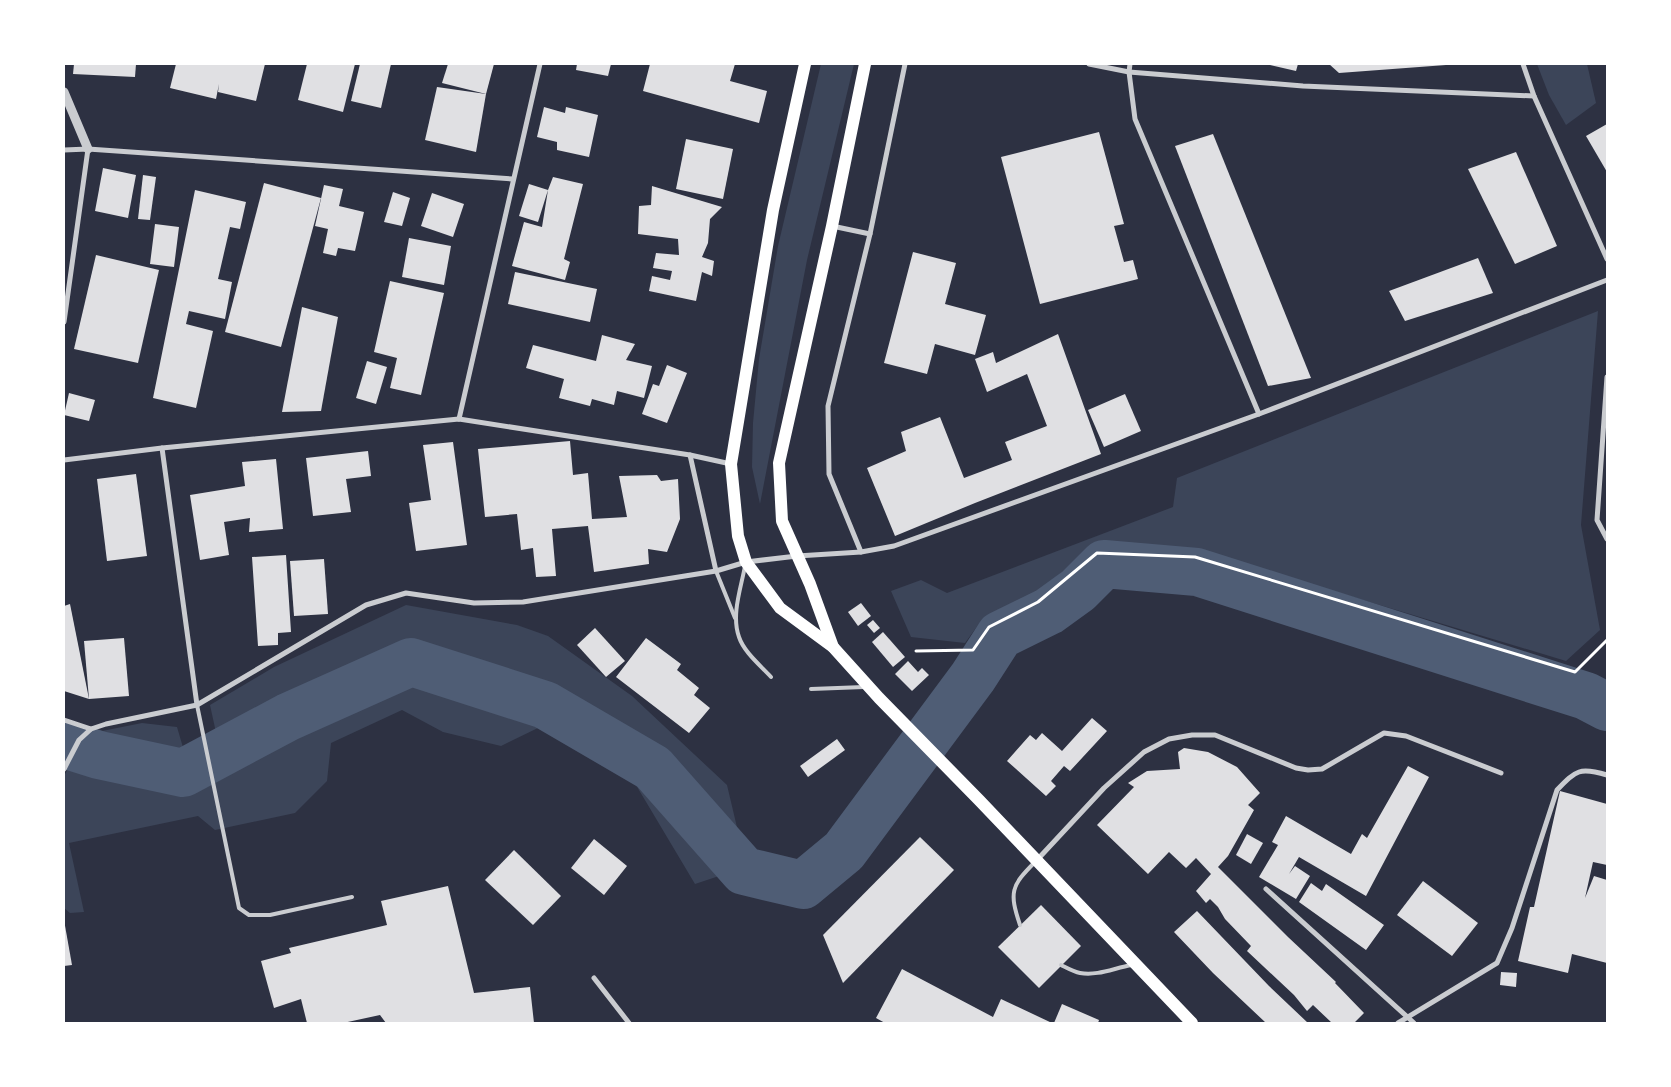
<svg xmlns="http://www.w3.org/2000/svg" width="1671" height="1087" font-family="'Roboto Condensed',sans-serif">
<rect width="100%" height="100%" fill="#2d3142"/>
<!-- green -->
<g fill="#3c4559">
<polygon points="821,64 854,64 807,260 760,504 752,467 753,423 759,359 778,246"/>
<polygon points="1537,64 1587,64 1596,103 1566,125 1549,95"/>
<polygon points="1598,311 1581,525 1600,630 1566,661 1197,550 1096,544 1031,598 981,621 965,643 911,637 891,591 921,580 947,593 1173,507 1177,478"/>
<polygon points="406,605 517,625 548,636 632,696 727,785 740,840 719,876 695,884 633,780 597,753 542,726 501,746 443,732 402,710 331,743 327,781 295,813 215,830 198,816 69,843 84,912 70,913 64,908 64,776 87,734 142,723 177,727 187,761 220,751 210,705 274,667"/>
</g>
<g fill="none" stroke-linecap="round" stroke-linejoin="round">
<!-- river -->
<polyline stroke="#4f5d75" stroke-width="48" points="64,744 99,755 183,773 288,717 411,662 545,705 653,768 744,871 803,885 844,851 973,677 1000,635 1049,611 1078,590 1104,564 1197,572 1586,696 1607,707"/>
</g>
<!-- building -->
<g fill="#e0e0e3">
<polygon points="74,64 136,64 135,77 73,74"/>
<polygon points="176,64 265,64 256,101 218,92 219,84 216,99 170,88"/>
<polygon points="307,64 355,64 343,112 298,100"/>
<polygon points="360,64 391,64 381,108 351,101"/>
<polygon points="448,64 494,64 486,94 442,83"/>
<polygon points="577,64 611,64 608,76 576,70"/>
<polygon points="650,64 735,64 730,81 767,91 759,123 643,91"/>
<polygon points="1266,64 1298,64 1296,71"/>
<polygon points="1329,64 1446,64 1446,65 1339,73"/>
<polygon points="437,87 486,94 476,152 425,140"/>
<polygon points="544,107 565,113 566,107 598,115 589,157 557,150 557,142 537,137"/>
<polygon points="1607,124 1607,172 1586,136"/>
<polygon points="1099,132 1124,224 1114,226 1124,262 1133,260 1138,279 1040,304 1001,157"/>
<polygon points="1213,134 1311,378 1268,386 1175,146"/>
<polygon points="686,139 733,149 723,199 676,189"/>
<polygon points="1516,152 1557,246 1515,264 1468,169"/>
<polygon points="103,168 136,175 128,218 95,211"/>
<polygon points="143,175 156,177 150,220 138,219"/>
<polygon points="553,177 583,184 564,259 570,262 565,280 512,266 524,222 542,227 548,190 538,222 519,216 529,184 548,190"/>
<polygon points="264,183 321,198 281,347 225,332"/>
<polygon points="324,185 343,189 339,206 364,212 355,251 338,248 336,256 323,253 328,229 315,226"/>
<polygon points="652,186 722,207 710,219 708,243 702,257 714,261 712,276 702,272 696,301 649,291 652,276 670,280 672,271 653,268 656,253 679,255 678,239 638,234 639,206 651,205"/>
<polygon points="195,190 246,202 240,229 230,227 218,279 232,282 225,319 189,311 186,324 213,331 196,408 153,398"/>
<polygon points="393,192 410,198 402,226 384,222"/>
<polygon points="432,193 464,204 453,237 421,226"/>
<polygon points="155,224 179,227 174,267 150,264"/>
<polygon points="409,238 451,246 444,285 402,277"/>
<polygon points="913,252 956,263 945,304 986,315 975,355 935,344 927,374 884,363"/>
<polygon points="96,255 159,270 138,363 74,349"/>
<polygon points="1478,258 1493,293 1405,321 1389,291"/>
<polygon points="515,272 597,289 590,322 508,304"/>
<polygon points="390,281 444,293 421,395 390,388 397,358 374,352"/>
<polygon points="302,307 338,317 321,411 282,412"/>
<polygon points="1058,334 1101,454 975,503 895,536 867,468 906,451 901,432 940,417 964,478 1012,460 1005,442 1047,426 1027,374 987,392 975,359 993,352 996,363"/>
<polygon points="602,335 635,344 626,360 652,366 644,398 617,391 614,405 592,399 590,406 559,398 564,379 526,368 533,345 596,361"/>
<polygon points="367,361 387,367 376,404 356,398"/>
<polygon points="667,365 687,373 667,423 642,414 653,384 659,386"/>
<polygon points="69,393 95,400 89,421 64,415"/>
<polygon points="1125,394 1141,431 1104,447 1088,410"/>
<polygon points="570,441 573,475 588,473 592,519 627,517 619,476 657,475 661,481 678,479 680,519 667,552 648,549 649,564 594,572 588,526 552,529 556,576 536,577 533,548 521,550 517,514 485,517 478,449"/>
<polygon points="453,442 467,545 416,551 409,503 431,500 423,445"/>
<polygon points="368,451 371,476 346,479 351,512 313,516 306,458"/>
<polygon points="276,459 283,529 249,532 250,518 224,522 229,555 200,560 190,495 245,486 242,462"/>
<polygon points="136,474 147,556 107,561 97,479"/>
<polygon points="286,555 291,632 278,633 278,645 258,646 252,557"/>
<polygon points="324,559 328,614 294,616 290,561"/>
<polygon points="861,603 871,616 858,626 848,612"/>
<polygon points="70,604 89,699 64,691 64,606"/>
<polygon points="873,620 880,628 874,633 867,625"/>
<polygon points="595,628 625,661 606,677 577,645"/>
<polygon points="883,632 905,657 893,667 872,642"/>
<polygon points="124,638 129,696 89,699 84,641"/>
<polygon points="646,638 681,664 677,670 699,688 694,695 710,708 689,733 616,677"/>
<polygon points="908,661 918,672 922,668 929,675 912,691 895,674"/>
<polygon points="1092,718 1107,731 1070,771 1064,766 1051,781 1056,786 1046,796 1007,761 1030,735 1036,740 1042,733 1062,751"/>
<polygon points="837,739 845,750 808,777 800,766"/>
<polygon points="1184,748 1208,752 1237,767 1260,793 1248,805 1254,810 1228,856 1218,867 1288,937 1336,982 1335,983 1364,1013 1354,1023 1332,1023 1313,1005 1307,1011 1294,995 1247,951 1251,946 1225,919 1218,907 1210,899 1206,903 1196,891 1211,874 1196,858 1186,868 1169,852 1148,874 1097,825 1134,787 1128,783 1147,771 1180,769 1178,752"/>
<polygon points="1408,766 1429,777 1366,896 1299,857 1289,874 1295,866 1310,876 1296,899 1259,877 1278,845 1272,842 1286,816 1351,854 1362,834 1367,838"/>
<polygon points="1560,791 1607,804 1607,865 1593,862 1585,898 1594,876 1607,880 1607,963 1572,954 1568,973 1518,961 1530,907 1534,907"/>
<polygon points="1247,834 1263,843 1251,864 1236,855"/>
<polygon points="920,837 954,870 843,983 823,935"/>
<polygon points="594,839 627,866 604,895 571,868"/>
<polygon points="514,850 561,896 533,925 485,880"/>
<polygon points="1423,881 1478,923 1452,956 1397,915"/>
<polygon points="1311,883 1322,891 1326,884 1384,925 1366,950 1299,902"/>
<polygon points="448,886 474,993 530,987 534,1023 386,1023 380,1015 343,1023 307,1023 301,999 274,1008 261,961 291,953 289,948 387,925 381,901"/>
<polygon points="1041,905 1081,946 1039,988 998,947"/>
<polygon points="1197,911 1269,986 1308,1023 1266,1023 1213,973 1174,932"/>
<polygon points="64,920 72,965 64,966"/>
<polygon points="902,969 993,1017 1001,999 1052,1023 994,1023 991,1022 990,1023 885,1023 876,1018"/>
<polygon points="1501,972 1517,973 1516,987 1500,985"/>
<polygon points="1062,1004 1099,1020 1098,1023 1054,1023"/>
</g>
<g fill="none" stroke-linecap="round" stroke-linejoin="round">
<!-- path -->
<polyline stroke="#fff" stroke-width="3" points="916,651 973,650 989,627 1038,602 1097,553 1195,557 1575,672 1607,640"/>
<!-- service -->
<g stroke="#caccd0" stroke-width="4">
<path d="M745,566C741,588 731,615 739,637C744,652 760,665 771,677"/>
<polyline points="716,571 735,618"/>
<polyline points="811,689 864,687"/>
<polyline points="197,705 239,908 249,915 270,915 352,897"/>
<path d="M1020,925C1009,892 1011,886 1035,862"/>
<path d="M1061,965C1067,968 1074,972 1080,973C1098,976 1114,968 1132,965"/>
</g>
<!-- minor -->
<g stroke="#caccd0" stroke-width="5">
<polyline points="1089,64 1129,72 1303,86 1534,96"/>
<polyline points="1130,64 1129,72 1135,119 1259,414"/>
<polyline points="1523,64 1534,96 1607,259"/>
<polyline points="64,150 88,149 513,179"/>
<polyline points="832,226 870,234"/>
<polyline points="64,322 88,149"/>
<polyline points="1607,377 1597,520 1607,539"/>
<polyline points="459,419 540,64"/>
<polyline points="162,448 197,705"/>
<polyline points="690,455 716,571"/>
<polyline points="64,460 162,448 459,419 690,455 731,464"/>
<polyline points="861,552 829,474 828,406 870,234 905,64"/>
<polyline points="64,720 91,729"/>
<polyline points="64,769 79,740 91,729 106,724 197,705 366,605 406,593 474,603 523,602 716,571 746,562 797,556 861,552 894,546 1259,414 1607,280"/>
<polyline points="1037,860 1104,788 1144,752 1169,739 1192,735 1215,735 1296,768 1308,770 1322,769 1384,733 1406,736 1501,773"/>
<polyline points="1266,889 1414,1023"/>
<polyline points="594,978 629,1023"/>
<path d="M1398,1023L1497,963L1512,928L1557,790C1576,770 1580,767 1607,775"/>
</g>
<!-- tertiary -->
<polyline stroke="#caccd0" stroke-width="9" points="64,92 88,149"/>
<!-- primary -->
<g stroke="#fff" stroke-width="12">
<polyline points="805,64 773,210 731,464 738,536 746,562 780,608 833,647 879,698 979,800 1192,1023"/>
<polyline points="833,647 810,584 782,521 779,463 832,226 865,64"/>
</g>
</g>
<!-- border -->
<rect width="1671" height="1087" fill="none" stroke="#ffffff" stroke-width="130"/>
</svg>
